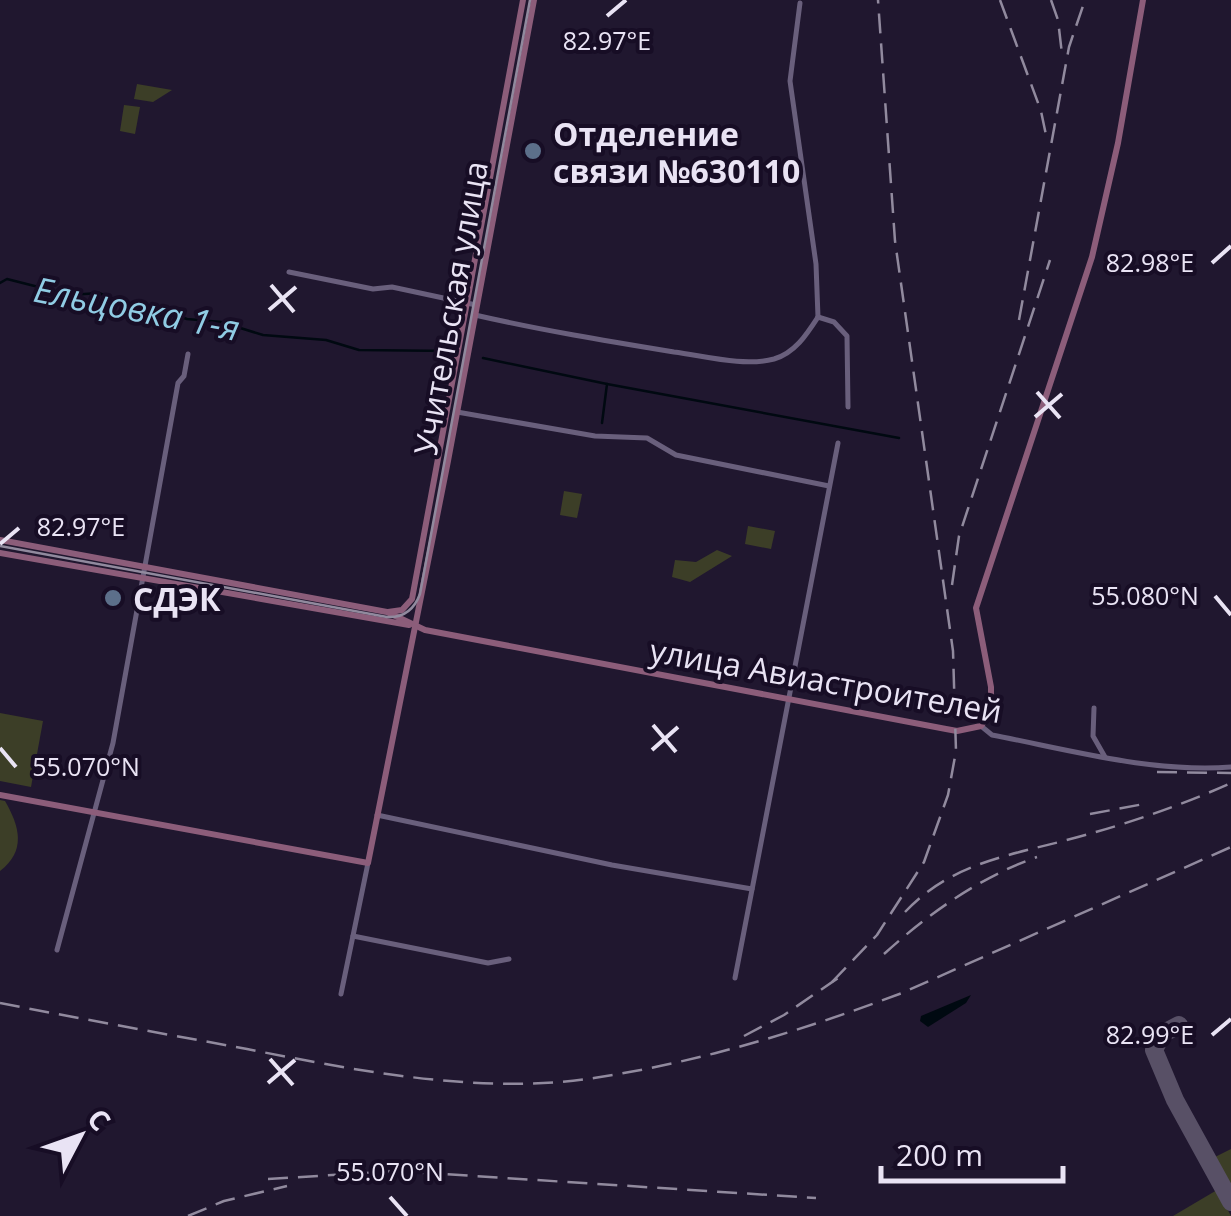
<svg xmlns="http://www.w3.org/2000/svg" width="1231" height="1216" font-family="'Open Sans',sans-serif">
<rect width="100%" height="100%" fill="#20172f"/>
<!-- green -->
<g fill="#3c3e27">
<polygon points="137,84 172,90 153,102 134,99"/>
<polygon points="124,105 140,107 135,134 120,131"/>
<polygon points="564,491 582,494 577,518 560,515"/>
<polygon points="748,526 775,531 771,549 745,544"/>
<polygon points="717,550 732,556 690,582 672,577 675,560 696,562"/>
<polygon points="0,713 43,721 31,787 0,781"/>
<path d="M0,800L5,801C20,827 26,851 0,871Z"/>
<polygon points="1231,1149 1231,1191 1213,1158"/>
<polygon points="1217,1190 1231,1216 1173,1216"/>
</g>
<!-- water -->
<polygon fill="#000911" points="971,995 966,1003 928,1027 920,1021 921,1016"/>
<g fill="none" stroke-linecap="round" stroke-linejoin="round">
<!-- stream -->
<g stroke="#000911" stroke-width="2.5">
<polyline points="0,283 7,279 70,295 99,293 124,304 143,304 187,319 221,322 263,335 326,340 359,350 452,351"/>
<polyline points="483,358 607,384 602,423"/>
<polyline points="607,384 899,438"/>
</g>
<!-- taxiway -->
<polyline stroke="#585066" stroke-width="18" points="1179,1025 1162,1034 1154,1050 1175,1100 1231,1202"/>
<!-- street -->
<g stroke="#695f7c" stroke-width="5">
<polyline points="800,3 790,81 816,264 818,317"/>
<polyline points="289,272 373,289 392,287 476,305"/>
<path d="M475,315C540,330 607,341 674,352C705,356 743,367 774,359C795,353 807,334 818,317"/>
<polyline points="818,317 834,322 847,336 848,407"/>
<polyline points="457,412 595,436 647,438 676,455 829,486"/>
<polyline points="1094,708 1093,736 1105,757"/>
<path d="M981,726L992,735C1070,750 1152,773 1231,767"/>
<polyline points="377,815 612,865 752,889"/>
<polyline points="353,936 488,963 509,959"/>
<polyline points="57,950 113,743 178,383 184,376 188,354"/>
<polyline points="735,978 838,443"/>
<polyline points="341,994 368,863"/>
</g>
<!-- secondary -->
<g stroke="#8c5d7a" stroke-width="6">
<polyline points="0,540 387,612 425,630 946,729 957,731 981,726 991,711 991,687 976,608 1092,257 1118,143 1143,0"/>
<polyline points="0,553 409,625"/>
<polyline points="388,612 402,610 412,599 523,0"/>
<polyline points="0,795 368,863 448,461 534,0"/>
</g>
<!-- tram -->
<path stroke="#918a9e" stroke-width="2.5" d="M0,546L387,617C404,618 414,610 420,594L530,0"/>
<!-- rail -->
<g stroke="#918a9e" stroke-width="2.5" stroke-dasharray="20 10" stroke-linecap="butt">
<polyline points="1000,0 1041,111 1046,135"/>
<polyline points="1051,0 1058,20 1062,54"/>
<polyline points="1019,320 1069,47 1085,0"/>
<polyline points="952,585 959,536 1050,260"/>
<polyline points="1157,772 1231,773"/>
<polyline points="1090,814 1144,804"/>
<path d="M905,912C953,861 1014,855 1078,837C1130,823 1182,805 1231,783"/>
<path d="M884,954C928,914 980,877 1037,857"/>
<polyline points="832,982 877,935 924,862 948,795 956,751 953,651 895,241 878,0"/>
<path d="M0,1003C82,1019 165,1034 247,1049C358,1071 481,1095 594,1078C700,1062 801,1031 902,993L1231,847"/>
<polyline points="744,1036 784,1015 841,976"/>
<polyline points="268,1179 396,1171 816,1198"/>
<polyline points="188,1216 224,1201 287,1186"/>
</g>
</g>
<!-- ticks -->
<path fill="none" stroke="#e9e3f4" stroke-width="4" d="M607,16L626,0M1212,263L1231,246M271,285L294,312M269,310L296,287M1037,392L1060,418M1035,417L1062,394M0,544L19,528M1215,596L1231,615M653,725L676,752M0,748L16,767M652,750L678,727M1212,1035L1231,1019M270,1059L293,1085M268,1083L295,1060M390,1197L407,1216"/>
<!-- markers -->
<g fill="#5c6f8a" stroke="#170d25" stroke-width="4">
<circle cx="533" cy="151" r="10"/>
<circle cx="113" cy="598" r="10"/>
</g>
<g text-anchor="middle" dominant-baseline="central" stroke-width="8" stroke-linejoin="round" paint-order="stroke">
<!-- poi labels -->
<g font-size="32" font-weight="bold" fill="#e9e3f4" stroke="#170d25" text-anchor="start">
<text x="553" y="133">Отделение<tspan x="553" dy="37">связи №630110</tspan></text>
<text x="133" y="598">СДЭК</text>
</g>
<!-- street labels -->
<g font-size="32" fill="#e9e3f4" stroke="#170d25">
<text transform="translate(450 308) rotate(-80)">Учительская улица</text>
<text transform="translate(826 680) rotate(10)">улица Авиастроителей</text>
</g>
<!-- water labels -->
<g font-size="35" font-style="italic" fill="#90cce4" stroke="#170d25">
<text transform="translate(137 308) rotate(11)">Ельцовка 1-я</text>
</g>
</g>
<g font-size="25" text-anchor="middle" fill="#e9e3f4" stroke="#170d25" stroke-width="8" stroke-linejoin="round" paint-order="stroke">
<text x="607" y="50">82.97°E</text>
<text x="1150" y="272">82.98°E</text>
<text x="81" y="536">82.97°E</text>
<text x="1145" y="605">55.080°N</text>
<text x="86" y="776">55.070°N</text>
<text x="1150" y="1044">82.99°E</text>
<text x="390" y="1181">55.070°N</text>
</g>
<!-- north arrow -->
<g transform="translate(80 1136) rotate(49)" stroke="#170d25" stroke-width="8" paint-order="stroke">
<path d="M0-8L18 38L0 25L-18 38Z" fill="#e9e3f4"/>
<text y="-15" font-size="28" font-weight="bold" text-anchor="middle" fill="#e9e3f4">С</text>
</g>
<!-- scale -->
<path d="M881 1166v15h182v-15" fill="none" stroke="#e9e3f4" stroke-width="5"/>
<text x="896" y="1166" font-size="30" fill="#e9e3f4" stroke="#170d25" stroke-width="8" paint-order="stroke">200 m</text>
</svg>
